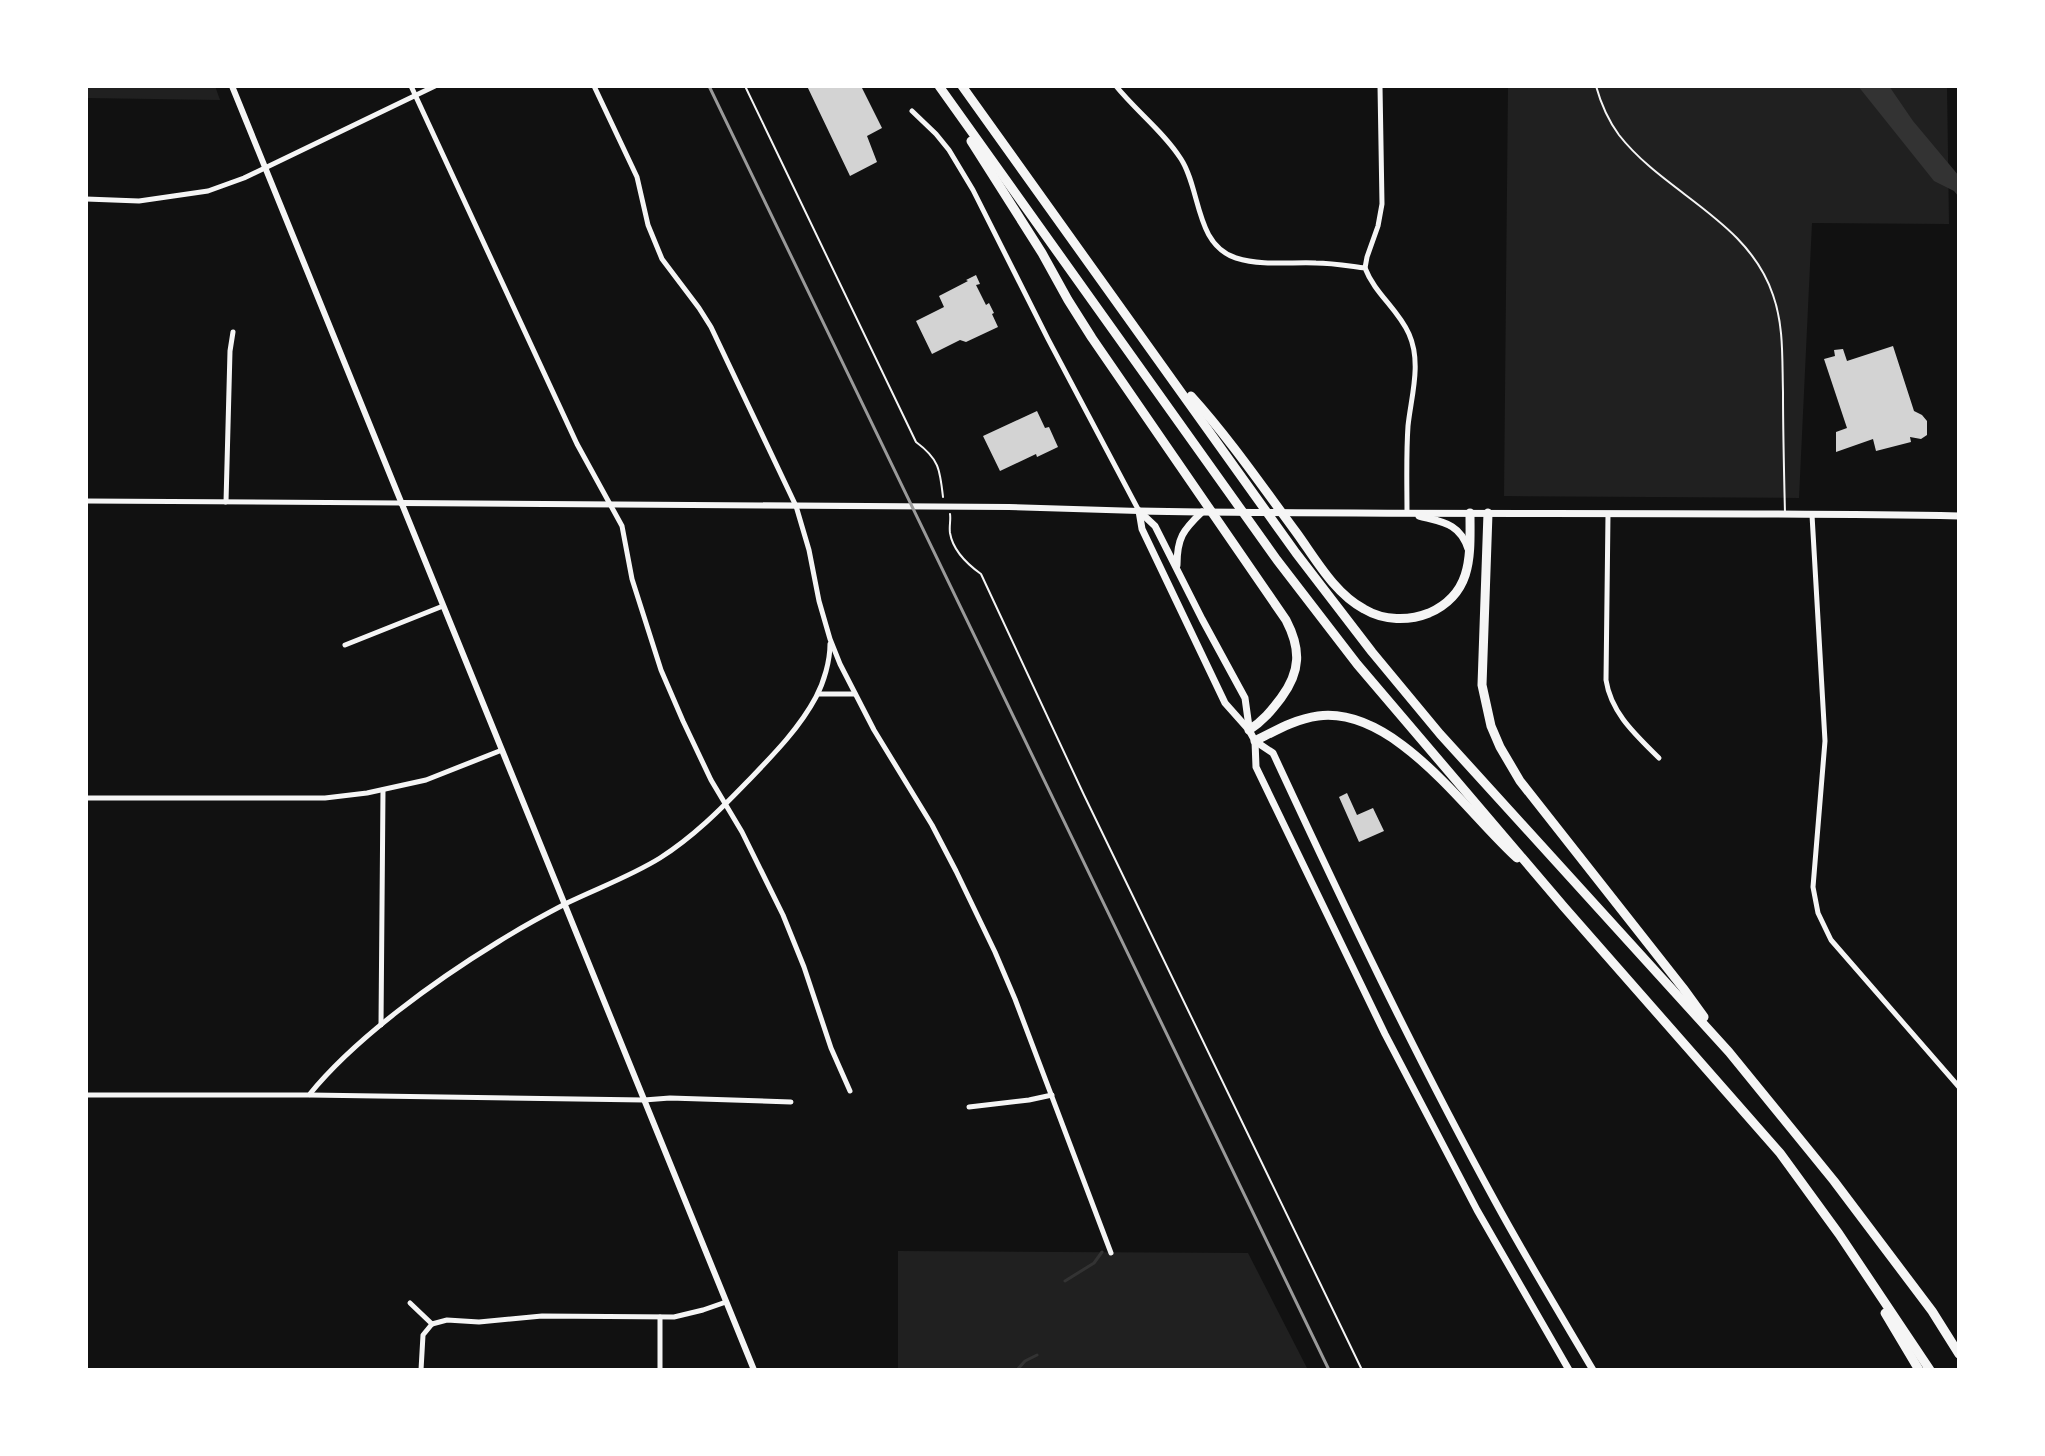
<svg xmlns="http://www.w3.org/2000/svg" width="2045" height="1456" font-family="'Space Grotesk',sans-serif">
<rect width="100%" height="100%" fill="#111"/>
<!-- green -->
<g fill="#202020">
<polygon points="86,86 215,86 220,100 86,98"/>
<polygon points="1508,86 1947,86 1949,224 1812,223 1799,498 1504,496"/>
<polygon points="898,1251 1248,1253 1308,1370 898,1370"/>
</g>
<!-- water -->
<polygon fill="#333" points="1858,86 1889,86 1913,121 1959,176 1959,197 1954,191 1934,181"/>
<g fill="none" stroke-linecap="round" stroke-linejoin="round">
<!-- stream -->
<g stroke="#333" stroke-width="3">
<polyline points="1065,1281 1094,1263 1102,1252"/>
<polyline points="1017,1370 1025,1361 1037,1355"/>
</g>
</g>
<!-- building -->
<g fill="#d3d3d3">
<polygon points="807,86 861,86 882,128 867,136 877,162 850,176"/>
<polygon points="976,275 980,284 976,285 986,305 989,303 994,313 992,314 998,327 966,342 960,340 932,354 916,321 944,307 939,296 968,281 966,280"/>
<polygon points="1893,346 1914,411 1922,415 1927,421 1927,435 1921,439 1910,437 1911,442 1876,451 1873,439 1836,452 1836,432 1847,428 1824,359 1835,356 1834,350 1843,349 1847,361"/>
<polygon points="1037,411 1045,428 1049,427 1058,447 1037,457 1036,454 1000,471 983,436"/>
<polygon points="1347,793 1357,815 1373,808 1384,831 1359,842 1339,797"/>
</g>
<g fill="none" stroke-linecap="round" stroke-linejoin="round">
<!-- path -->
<g stroke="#f5f5f5" stroke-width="2">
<path d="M745,86L916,442C939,459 940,469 943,497"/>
<path d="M950,514C951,520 949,526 950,533C953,551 967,564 981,574L1084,795L1362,1370"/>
</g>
<!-- service -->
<path stroke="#f5f5f5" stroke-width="2" d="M1596,86C1601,104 1608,120 1619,135C1665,194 1748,220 1773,295C1784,326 1782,359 1783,392C1783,432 1784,473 1785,513"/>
<!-- minor -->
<g stroke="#f5f5f5" stroke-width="5">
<polyline points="411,86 577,444 622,526 632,579 661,670 683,721 711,780 742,832 783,915 804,967 831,1048 850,1091"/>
<polyline points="594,86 637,177 648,225 662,259 699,308 711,327 796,506 809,550 819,601 830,639 840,664 874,730 932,825 956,871 995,952 1015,999 1111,1253"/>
<path d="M1116,86C1136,111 1164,132 1181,159C1201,190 1195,245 1236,258C1262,266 1290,262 1316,263C1332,263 1349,266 1365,268C1375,294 1398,309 1409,334C1422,363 1411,397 1408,426C1406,455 1407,484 1407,513"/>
<polyline points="912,111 936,134 949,150 973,190 1048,339 1139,511"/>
<polyline points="86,199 139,201 208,191 244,178 435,86"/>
<polyline points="1365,268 1367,257 1378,226 1382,204 1380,86"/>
<polyline points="86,501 401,503"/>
<polyline points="226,502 230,351 233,332"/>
<path d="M1608,514L1606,680C1611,713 1636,735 1659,758"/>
<polyline points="1812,515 1825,741 1813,887 1818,913 1831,940 1959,1087"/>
<polyline points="345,645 443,606"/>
<polyline points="818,694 855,694"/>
<polyline points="86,798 325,798 367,793 426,780 502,750"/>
<polyline points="381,1025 383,790"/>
<path d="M86,1095H309C355,1038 436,980 498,942C520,928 544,915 567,903C598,888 631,876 660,858C693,837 720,810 747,782C772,756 799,729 816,697C824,682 830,661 830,644"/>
<polyline points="310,1095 644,1100 670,1098 791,1102"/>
<polyline points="969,1107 1029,1100 1052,1095"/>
<polyline points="410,1303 432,1324"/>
<polyline points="432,1324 447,1320 479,1322 542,1316 674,1317 703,1310 726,1302"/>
<polyline points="421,1370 423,1335 432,1324"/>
<polyline points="660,1370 660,1317"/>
</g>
<!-- tertiary -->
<g stroke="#f5f5f5" stroke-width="6">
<polyline points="232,86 754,1370"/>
<polyline points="401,503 1009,507 1139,511"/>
</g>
<!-- secondary -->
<g stroke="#f5f5f5" stroke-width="7">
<polyline points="1139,511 1142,529 1225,703 1249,730 1255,741 1256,767 1385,1034 1477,1210 1569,1370"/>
<path d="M1139,511C1412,516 1686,511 1959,516"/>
<polyline points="1139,511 1155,526 1202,619 1245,698 1249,727"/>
<path d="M1419,516C1442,522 1460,523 1468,549"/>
<path d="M1177,565C1177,538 1183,530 1202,512"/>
<path d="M1255,741L1273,753C1343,904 1415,1055 1495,1201C1526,1258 1560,1314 1593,1370"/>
</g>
<!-- motorway -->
<g stroke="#f5f5f5" stroke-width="9">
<polyline points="939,86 1277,560 1357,664 1564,907 1780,1153 1839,1234 1930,1370"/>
<polyline points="962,86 1296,553 1372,652 1440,734 1729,1052 1834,1181 1932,1311 1959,1354"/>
<path d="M971,141L1042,253L1068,300L1092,338L1286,620C1301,649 1301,671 1281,698C1271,711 1263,721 1249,730"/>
<path d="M1191,396C1229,438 1262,486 1296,532C1315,558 1334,593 1364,609C1384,621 1409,621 1429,613C1474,593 1470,554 1470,513"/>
<polyline points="1488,513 1482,685 1491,726 1500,747 1520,781 1683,988 1704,1017"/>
<path d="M1255,741C1275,731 1295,719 1318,716C1395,706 1466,812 1517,858"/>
<polyline points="1885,1313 1919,1370"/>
</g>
<!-- rail -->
<polyline stroke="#9a9a9a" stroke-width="3" points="709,86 1329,1370"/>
</g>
<!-- border -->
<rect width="2045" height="1456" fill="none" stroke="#ffffff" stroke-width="176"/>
</svg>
